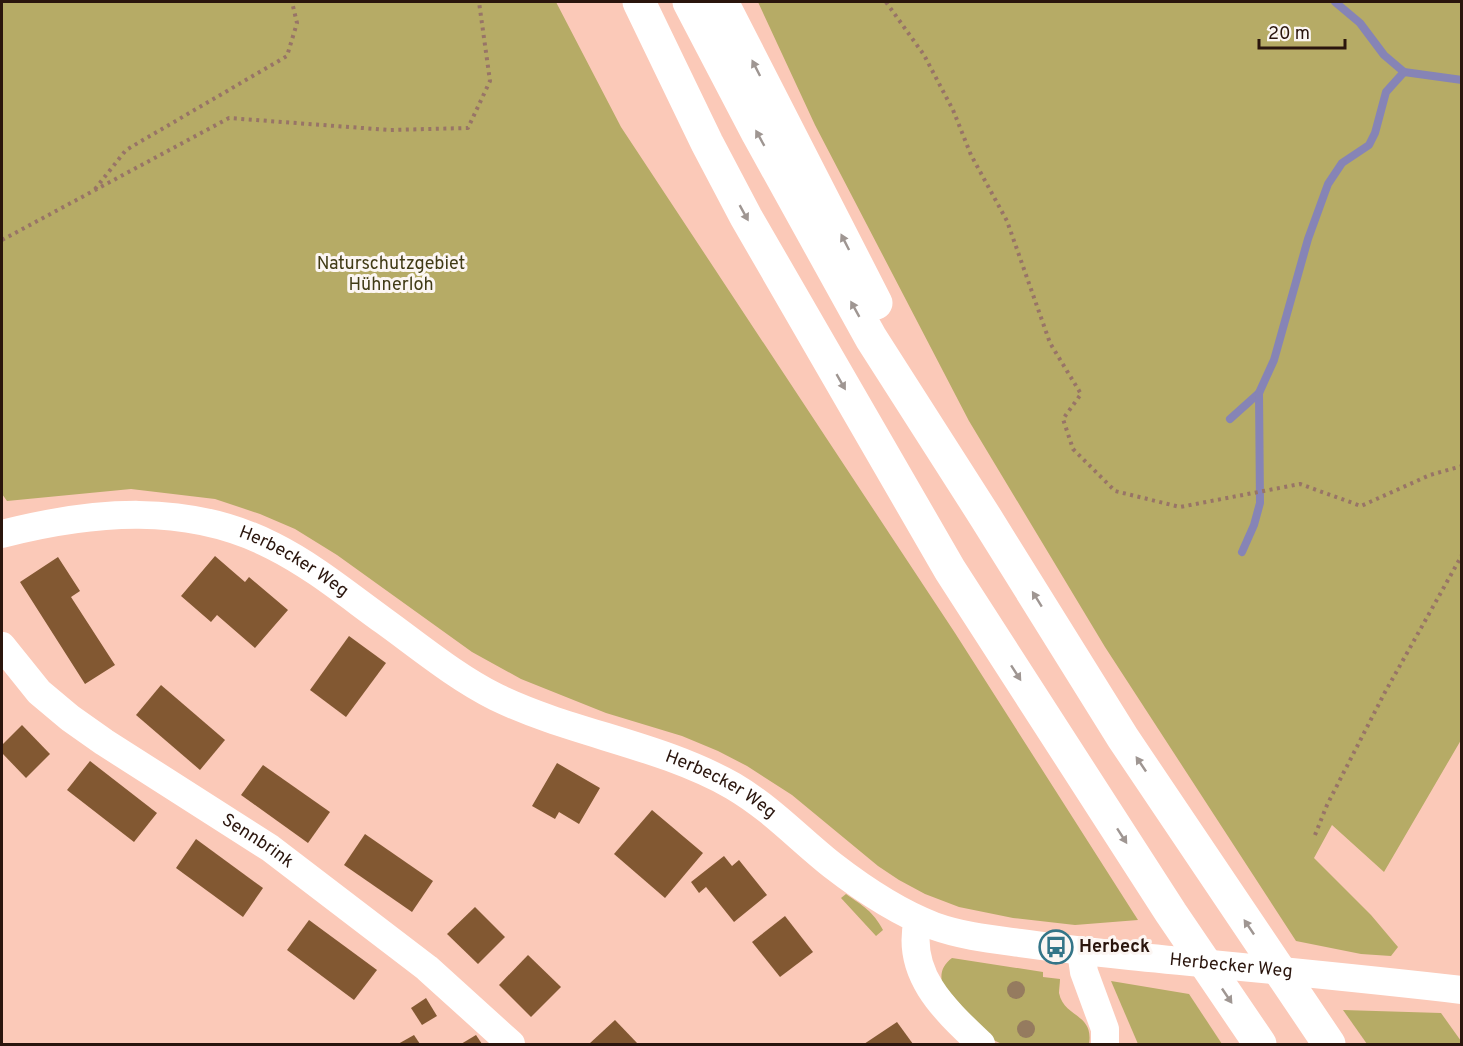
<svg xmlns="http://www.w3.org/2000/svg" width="1463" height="1046" font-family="Overpass,sans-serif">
<rect width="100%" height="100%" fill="#fbc9b8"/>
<!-- green -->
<g fill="#b6ab66">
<polygon points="2,2 556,2 621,127 955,633 1138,920 1075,925 1013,918 959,907 925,894 899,880 878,866 792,795 747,766 718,751 682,736 606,713 521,679 472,652 337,555 295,529 260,514 215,499 131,489 7,501 2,494"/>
<polygon points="758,2 1461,2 1461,740 1384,872 1332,825 1314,858 1371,915 1398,947 1391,956 1361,954 1296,941 1105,647 969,421 815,125"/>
<path d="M846,894C863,906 873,911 883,930L876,936L841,898Z"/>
<path d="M952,958L1043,972V977L1060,979C1060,983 1059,989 1059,993C1064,1018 1094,1013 1089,1044H1002L989,1038L942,983C940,972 943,965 952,958Z"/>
<polygon points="1111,981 1189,994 1222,1044 1138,1044"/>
<polygon points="1343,1010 1441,1013 1461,1041 1461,1044 1367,1044"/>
</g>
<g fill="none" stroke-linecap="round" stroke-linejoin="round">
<!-- stream -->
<g stroke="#8684b6" stroke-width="8">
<polyline points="1335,2 1360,23 1384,55 1404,72 1462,80"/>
<polyline points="1230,419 1259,393"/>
<polyline points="1242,552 1254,525 1260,503 1259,393 1274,360 1308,239 1328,184 1342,163 1369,145 1375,133 1386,92 1404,72"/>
</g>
</g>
<!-- building -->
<g fill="#825832">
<polygon points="215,556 245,582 249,577 288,610 255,648 217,615 211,622 181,596"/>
<polygon points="58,557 80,591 71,597 115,665 85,684 20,582"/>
<polygon points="349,636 386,663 346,717 310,690"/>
<polygon points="161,685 225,740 200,770 136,715"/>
<polygon points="22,725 50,754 26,778 2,753 2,745"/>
<polygon points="90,761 157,813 134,842 67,790"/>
<polygon points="557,763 600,788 579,824 559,812 555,819 532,806"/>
<polygon points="263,765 330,812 308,843 241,795"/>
<polygon points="652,810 703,853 665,898 614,854"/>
<polygon points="365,834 433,881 412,912 344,865"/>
<polygon points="196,839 263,888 243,917 176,868"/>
<polygon points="724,856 732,866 739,860 767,895 734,922 706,887 699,893 691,882"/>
<polygon points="475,907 505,937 478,964 447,934"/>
<polygon points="785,916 813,952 780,977 752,942"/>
<polygon points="309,920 377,970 354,1000 287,950"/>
<polygon points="528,955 561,987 531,1017 499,985"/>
<polygon points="426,998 437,1016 422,1025 411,1008"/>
<polygon points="615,1020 638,1044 589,1044"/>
<polygon points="897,1022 913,1044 864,1044"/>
<polygon points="414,1035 420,1044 398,1044"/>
<polygon points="476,1035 482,1044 461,1044"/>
</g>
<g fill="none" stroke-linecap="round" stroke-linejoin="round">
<!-- path -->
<g stroke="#987467" stroke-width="4" stroke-dasharray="3 4.5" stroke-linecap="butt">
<polyline points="886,2 924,55 953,110 971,155 1007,221 1050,343 1081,394 1063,419 1073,449 1115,491 1180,507 1300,484 1361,506 1430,475 1462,466"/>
<polyline points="95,189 126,150 287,56 297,23 292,2"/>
<polyline points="2,240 229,118 389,130 468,128 490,81 479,2"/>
<polyline points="1315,835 1327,805 1384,694 1462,555"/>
</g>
<!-- minor -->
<g stroke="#fff" stroke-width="28">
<path id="s1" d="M2,534C92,511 187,502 273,546C313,566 348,595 384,621C420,647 456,677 496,697C572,734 659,744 733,786C772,809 798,838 832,865C863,889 897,912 934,926C962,936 990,939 1020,943C1056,948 1093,952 1130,956C1240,967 1351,977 1462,990"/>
<path id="s2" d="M2,646L39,692L70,718L104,742L270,848L427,968L511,1044"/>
<path d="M918,920C905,974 945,1010 981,1044"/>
<polyline points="1081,951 1084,972 1105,1029 1105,1044"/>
</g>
<!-- motorway -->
<g stroke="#fff" stroke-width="33">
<polyline points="639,2 707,143 746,217 950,570 1171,913 1260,1044"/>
<polyline points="689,2 758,134 871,338 986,518 1123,738 1329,1044"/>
<polyline points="722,2 876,303"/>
</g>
</g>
<!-- trees -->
<g fill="#957b5f">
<circle cx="1016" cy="990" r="9"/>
<circle cx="1026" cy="1029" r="9"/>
</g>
<!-- one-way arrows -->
<defs><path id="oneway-solid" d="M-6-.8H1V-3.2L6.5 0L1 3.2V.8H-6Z" transform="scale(1.5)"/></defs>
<g fill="#9f9692">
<use href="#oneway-solid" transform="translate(756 68) rotate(-117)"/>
<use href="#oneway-solid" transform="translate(760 138) rotate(-119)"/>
<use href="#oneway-solid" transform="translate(744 213) rotate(61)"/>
<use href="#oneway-solid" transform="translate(845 242) rotate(-117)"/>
<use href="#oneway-solid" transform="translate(855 309) rotate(-119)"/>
<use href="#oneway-solid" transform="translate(841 382) rotate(60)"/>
<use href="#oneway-solid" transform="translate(1037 599) rotate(-122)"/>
<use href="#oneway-solid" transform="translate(1016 673) rotate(57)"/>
<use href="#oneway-solid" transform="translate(1141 764) rotate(-124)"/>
<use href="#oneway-solid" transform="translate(1122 836) rotate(57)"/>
<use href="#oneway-solid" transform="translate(1249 927) rotate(-124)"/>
<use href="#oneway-solid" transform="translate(1227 996) rotate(56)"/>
</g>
<!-- icons -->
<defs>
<g id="bus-ring" transform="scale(1.725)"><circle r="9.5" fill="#fcf6f3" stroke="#347588" stroke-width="1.5"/><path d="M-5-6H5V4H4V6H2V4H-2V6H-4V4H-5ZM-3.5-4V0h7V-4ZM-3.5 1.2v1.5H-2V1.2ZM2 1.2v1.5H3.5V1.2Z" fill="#347588"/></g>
</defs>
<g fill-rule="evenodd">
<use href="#bus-ring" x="1056" y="947"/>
</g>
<g text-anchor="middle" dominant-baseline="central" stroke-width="6" stroke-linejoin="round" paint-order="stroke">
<!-- park labels -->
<g font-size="18" fill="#413b16" stroke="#fcf6f3">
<text x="391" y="264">Naturschutzgebiet<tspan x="391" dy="21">Hühnerloh</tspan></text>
</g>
<!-- street labels -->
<g font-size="18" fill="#2a150d" stroke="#fcf6f3">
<text stroke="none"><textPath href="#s1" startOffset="303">Herbecker Weg</textPath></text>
<text stroke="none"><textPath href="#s1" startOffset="789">Herbecker Weg</textPath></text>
<text stroke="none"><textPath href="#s2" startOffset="324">Sennbrink</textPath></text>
<text stroke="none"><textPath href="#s1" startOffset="1347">Herbecker Weg</textPath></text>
</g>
<!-- poi labels -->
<g font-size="18" font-weight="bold" fill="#2a150d" stroke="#fcf6f3" text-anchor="start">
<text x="1079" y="947">Herbeck</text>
</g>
</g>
<!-- border -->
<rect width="1463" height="1046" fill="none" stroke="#2a150d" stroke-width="6"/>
<!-- scale -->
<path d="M1259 39v9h86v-9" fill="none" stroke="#2a150d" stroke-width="3"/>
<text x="1268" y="39" font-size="18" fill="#2a150d" stroke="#fcf6f3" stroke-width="4.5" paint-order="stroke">20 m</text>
</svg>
